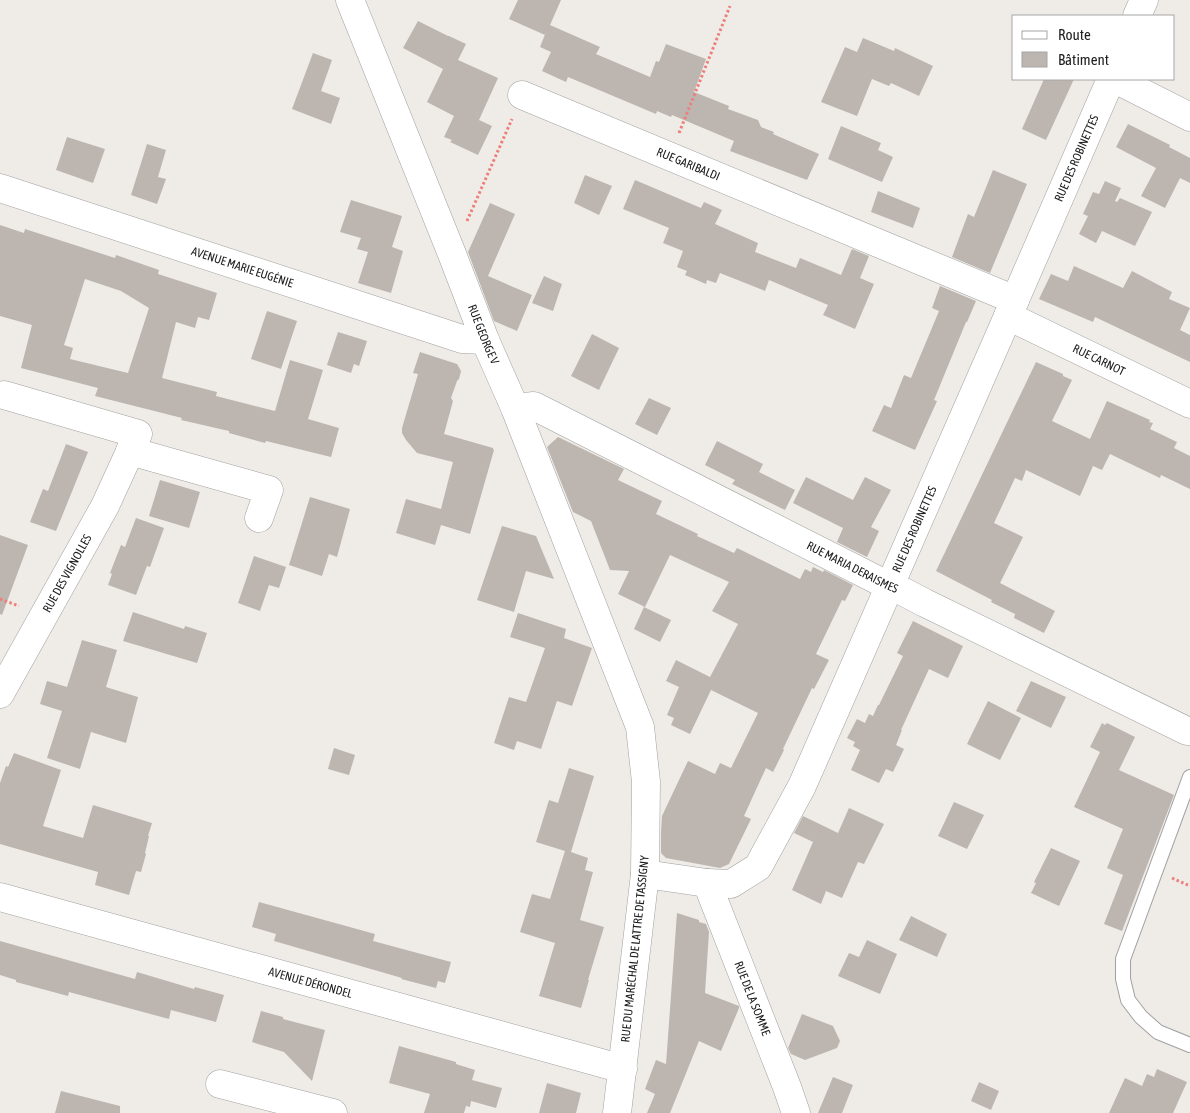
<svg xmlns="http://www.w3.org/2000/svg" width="1190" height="1113" font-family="'Asap Condensed',sans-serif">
<rect width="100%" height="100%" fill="#efece7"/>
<!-- building -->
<g fill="#bdb5b0" fill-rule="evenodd">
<polygon points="518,0 561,0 550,25 600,47 596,54 650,77 656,61 659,62 666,44 706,59 694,92 729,106 728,109 758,120 761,127 774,132 773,134 819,154 807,180 730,151 734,141 672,115 671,117 657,111 656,114 568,77 566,82 542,71 551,52 540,47 546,32 545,35 509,19"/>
<polygon points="418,21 448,36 449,36 466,44 458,60 498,78 479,120 492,126 478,155 450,142 452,140 444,137 454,116 427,102 443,69 403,48"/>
<polygon points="863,38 894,51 895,48 933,66 919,96 891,83 889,86 872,79 857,116 821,102 845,47 857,52"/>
<polygon points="313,53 332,60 321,91 340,98 331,124 292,109"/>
<polygon points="1044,79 1074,79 1046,140 1022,129"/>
<polygon points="1128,124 1170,145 1169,147 1190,158 1190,183 1180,178 1165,208 1141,196 1156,168 1116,147"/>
<polygon points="841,126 881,143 878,150 893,157 882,182 828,159"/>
<polygon points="67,137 105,149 93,183 56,170"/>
<polygon points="147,144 166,150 158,177 166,179 157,204 131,195"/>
<polygon points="993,170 1027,184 990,273 952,257 968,214 974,217"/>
<polygon points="585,175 612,186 599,215 574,203"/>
<polygon points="635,180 701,208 704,202 722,210 715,224 758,243 755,252 796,268 800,258 841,275 852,249 869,256 860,278 874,284 855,329 823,315 828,305 769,280 765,291 720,273 716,283 707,280 706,284 685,275 687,271 677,267 683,251 663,243 669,228 623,209"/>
<polygon points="1105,181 1121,188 1115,201 1117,202 1120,198 1152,212 1135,246 1102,231 1096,243 1079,234 1088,216 1083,214 1093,192 1099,194"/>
<polygon points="878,191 920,208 913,228 871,212"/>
<polygon points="351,200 402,216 392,247 403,251 391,293 358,283 368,252 357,249 361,238 340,232"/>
<polygon points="490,203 515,214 488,276 532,295 517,331 494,321 468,252"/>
<path d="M0,225L24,233L25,229L115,258L116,255L159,270L158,274L217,293L209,320L198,317L195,328L176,322L162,378L217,392L216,396L275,411L290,360L323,370L308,419L339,428L331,457L266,441L265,443L229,433V431L181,420L182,418L95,396L98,388L21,368L32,325L0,316ZM85,279L121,291L149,308L128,373L70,359L73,348L64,345Z"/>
<polygon points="1074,266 1123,288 1132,271 1172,292 1169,299 1190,308 1180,330 1190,335 1190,362 1095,317 1093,322 1039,299 1051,274 1068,281"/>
<polygon points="544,276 562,284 553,311 532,303"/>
<polygon points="940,286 976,301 967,322 966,322 934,400 937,401 915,450 872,431 884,405 891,408 904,375 911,378 939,311 932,308"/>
<polygon points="267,311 297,321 281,369 251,359"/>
<polygon points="338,332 367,341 359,366 354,364 351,373 327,365"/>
<polygon points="592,334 619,348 599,390 571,376"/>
<polygon points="420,352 457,364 461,371 459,379 457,381 451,398 453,401 444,434 493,448 493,449 494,450 470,534 441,525 435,545 396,533 406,499 441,509 453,462 417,453 406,440 402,433 402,428 418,374 413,373"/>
<polygon points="1036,362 1063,374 1063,376 1072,380 1052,421 1090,439 1107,401 1150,420 1149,422 1153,423 1150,429 1177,442 1174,448 1190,456 1190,489 1161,475 1160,478 1110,454 1102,470 1093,466 1080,496 1026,470 1022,481 1015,478 994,523 1023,537 1000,583 1055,611 1044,633 1014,618 1015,614 991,602 992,600 936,571"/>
<polygon points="649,398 671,408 657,435 635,424"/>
<polygon points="558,437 624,469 618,480 662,501 656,514 698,534 697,536 734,553 737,548 800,579 805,569 811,572 813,567 823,572 824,570 853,585 845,601 842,600 816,654 829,660 814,689 812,688 783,749 784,750 773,772 766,768 744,816 751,819 729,864 720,868 666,858 661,853 661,832 662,816 688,761 715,774 720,763 731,768 758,713 711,690 690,734 671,725 674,718 667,715 679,687 666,681 676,660 710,677 738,624 712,611 729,582 670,555 645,607 618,594 629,571 610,570 591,521 573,512 547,447"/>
<polygon points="717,441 763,464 759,472 795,490 785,510 732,484 735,480 705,465"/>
<polygon points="66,444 88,452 56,531 30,522 43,489 48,491"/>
<polygon points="806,477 853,500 865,477 891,490 871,527 879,531 867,557 837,542 843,528 793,503"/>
<polygon points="160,480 200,492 189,528 149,516"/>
<polygon points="310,497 350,509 337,557 329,554 322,576 289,565"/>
<polygon points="136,518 164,528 150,567 147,566 136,595 108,585 112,574 110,573 121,545 125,547"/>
<polygon points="502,526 536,536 554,579 526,571 514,612 477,600"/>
<polygon points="0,535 28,545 2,615 0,614"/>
<polygon points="254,556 286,567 279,588 269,585 260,611 238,603"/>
<polygon points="644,607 671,620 660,642 634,629"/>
<polygon points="133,612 184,629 185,626 207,633 197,663 123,641"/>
<polygon points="518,613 566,629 564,638 592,648 572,706 557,701 541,749 517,741 514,750 494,743 509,697 526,702 545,648 510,637"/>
<polygon points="913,621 963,646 948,678 929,669 901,730 902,730 896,745 904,749 893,772 886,769 879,783 851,770 860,750 853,746 855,742 847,738 857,719 865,723 869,714 873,716 878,705 879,705 903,656 897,653"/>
<polygon points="82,640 117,650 106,687 138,697 126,743 91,732 80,769 47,758 62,711 40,704 47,681 67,687"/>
<polygon points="1031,681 1066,697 1051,728 1016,711"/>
<polygon points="988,701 1021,718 1000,760 967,744"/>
<polygon points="1102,723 1105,725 1107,723 1135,737 1119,770 1174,795 1122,931 1104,924 1123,875 1107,868 1123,829 1074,807 1100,752 1090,747"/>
<polygon points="334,748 355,755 349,775 328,769"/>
<polygon points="14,753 61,770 43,826 83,838 93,805 152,823 148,836 149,836 145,853 146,854 141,872 136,871 129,895 95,885 98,872 0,844 0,783 6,766 8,767"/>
<polygon points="569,768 594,776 571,852 588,858 585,870 593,872 580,920 604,927 588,980 589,980 581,1008 539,996 555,943 520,932 532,894 550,899 565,851 536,842 549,800 558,803"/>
<polygon points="954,802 984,815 967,849 938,836"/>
<polygon points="849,808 884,824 864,864 858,862 842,898 826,891 821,904 792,890 813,842 794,833 803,816 838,833"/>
<polygon points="1051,848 1080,861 1059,906 1031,893 1036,883 1034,882"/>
<polygon points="259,902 375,934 373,941 451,962 445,983 438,981 436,988 401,979 402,978 274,941 276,934 252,927"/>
<polygon points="677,913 699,920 699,922 706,924 709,932 705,993 739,1006 739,1008 721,1051 699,1041 670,1113 647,1113 655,1094 645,1089 656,1060 666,1064"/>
<polygon points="911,916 947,934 937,957 899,940"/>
<polygon points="867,940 897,954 880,994 838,976 849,953 859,957"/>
<polygon points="0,941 135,979 137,972 194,989 195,987 224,995 216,1022 171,1010 169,1019 69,992 68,996 16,982 16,980 0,975"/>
<polygon points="261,1011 283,1017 283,1019 325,1030 312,1081 284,1052 252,1042"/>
<polygon points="802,1014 833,1026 840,1041 837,1048 805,1060 791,1054 788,1048"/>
<polygon points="399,1046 456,1062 456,1064 475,1070 472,1080 502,1088 496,1108 471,1101 470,1107 466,1106 464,1113 424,1113 430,1094 389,1083"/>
<polygon points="1157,1069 1187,1082 1173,1113 1109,1113 1125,1078 1142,1086 1147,1074 1154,1077"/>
<polygon points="833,1077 853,1085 842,1113 818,1113"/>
<polygon points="979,1082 999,1091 991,1110 971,1101"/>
<polygon points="547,1083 581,1093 576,1113 539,1113"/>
<polygon points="61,1091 120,1106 120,1113 55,1113"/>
</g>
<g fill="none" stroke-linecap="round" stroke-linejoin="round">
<!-- service casing -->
<g stroke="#a1a1a1" stroke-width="16">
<polyline id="service" points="1190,777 1123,959 1123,979 1128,1000 1141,1017 1158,1032 1190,1045"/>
</g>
<!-- minor casing -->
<g stroke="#a1a1a1" stroke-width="29">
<g id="minor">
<path id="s1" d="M350,0L452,254L485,340L515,408L640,727L646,782L645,874L617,1113"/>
<polyline points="1137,16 1144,0"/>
<polyline points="1115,79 1190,117"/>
<path id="s2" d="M522,95L1015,300"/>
<path id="s3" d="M0,188L462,339L485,340"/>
<path id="s4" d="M1008,316L1190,404"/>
<path id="s5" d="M515,408L534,406L889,586L904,592L925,603L1187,731H1190"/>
<polyline points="130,451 269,490 259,518"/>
<path id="s6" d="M0,694L105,506L138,434L4,395"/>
<path id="s7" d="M645,874L707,883L731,884L758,867L802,786L1008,316L1111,79"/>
<path id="s8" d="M707,883L787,1087L796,1113"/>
<path id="s9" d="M0,897L623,1069"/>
<polyline points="220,1084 333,1113"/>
</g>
</g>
<!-- path -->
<g stroke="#ed7f7b" stroke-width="3" stroke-dasharray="2.5 2.5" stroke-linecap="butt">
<polyline points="679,133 730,6"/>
<polyline points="467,221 512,119"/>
<polyline points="0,599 19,606"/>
<polyline points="1172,878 1190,886"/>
</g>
<!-- service -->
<use href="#service" stroke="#fff" stroke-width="14"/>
<!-- minor -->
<use href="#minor" stroke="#fff" stroke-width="28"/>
</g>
<g text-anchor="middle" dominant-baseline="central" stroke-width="4" stroke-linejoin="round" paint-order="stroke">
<!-- street labels -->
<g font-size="12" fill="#202020" stroke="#fff">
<text stroke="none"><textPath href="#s7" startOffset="896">RUE DES ROBINETTES</textPath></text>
<text stroke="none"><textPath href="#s2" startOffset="180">RUE GARIBALDI</textPath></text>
<text stroke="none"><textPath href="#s3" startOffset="255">AVENUE MARIE EUGÉNIE</textPath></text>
<text stroke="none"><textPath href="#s1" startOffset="360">RUE GEORGE V</textPath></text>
<text stroke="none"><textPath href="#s4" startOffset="101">RUE CARNOT</textPath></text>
<text stroke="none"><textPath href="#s7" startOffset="491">RUE DES ROBINETTES</textPath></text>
<text stroke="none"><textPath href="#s5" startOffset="376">RUE MARIA DERAISMES</textPath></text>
<text stroke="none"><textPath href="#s6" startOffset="138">RUE DES VIGNOLLES</textPath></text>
<text transform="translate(635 949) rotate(-84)">RUE DU MARÉCHAL DE LATTRE DE TASSIGNY</text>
<text stroke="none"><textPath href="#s9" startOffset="322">AVENUE DÉRONDEL</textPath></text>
<text stroke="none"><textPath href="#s8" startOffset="124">RUE DE LA SOMME</textPath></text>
</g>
</g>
<!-- legend -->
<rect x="1012" y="15" width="162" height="65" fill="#ffffff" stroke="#a6a6a6"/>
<rect x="1022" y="31" width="25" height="8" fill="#ffffff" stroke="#a6a6a6"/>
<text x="1058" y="40" font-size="15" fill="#202020">Route</text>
<rect x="1022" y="52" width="25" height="15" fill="#bdb5b0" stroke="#a6a6a6"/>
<text x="1058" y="65" font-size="15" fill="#202020">Bâtiment</text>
</svg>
